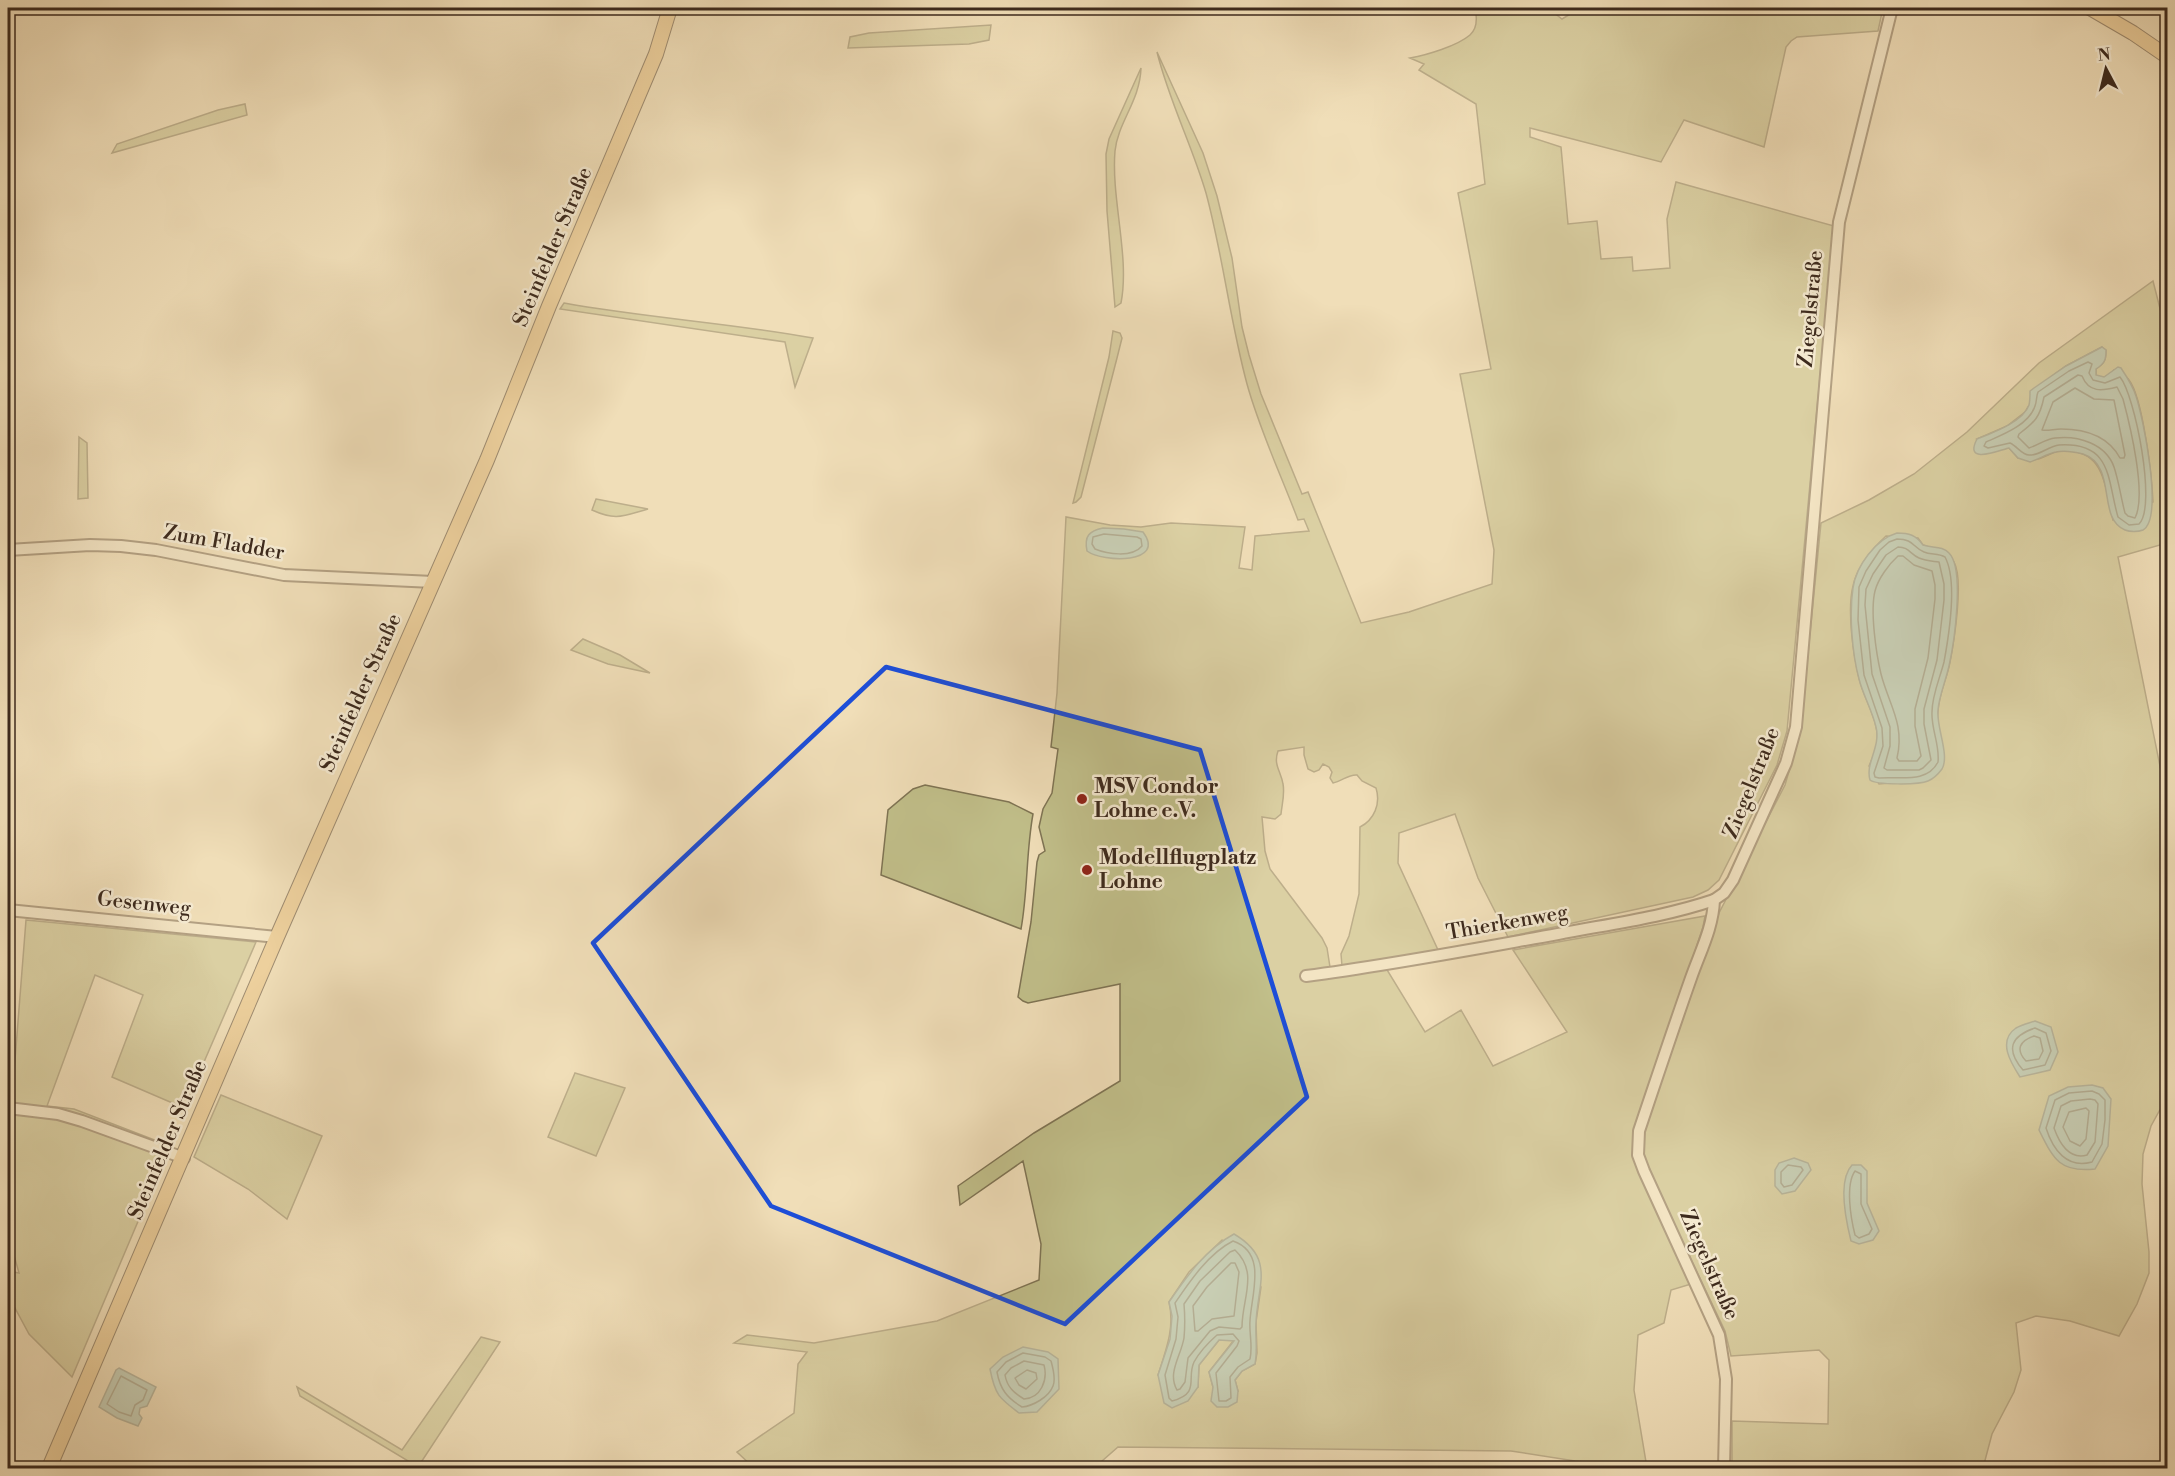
<svg xmlns="http://www.w3.org/2000/svg" width="2175" height="1476" font-family="'Libre Bodoni',serif">
<rect width="100%" height="100%" fill="#f0deb8"/>
<filter id="stains"><feTurbulence type="fractalNoise" baseFrequency=".00333" numOctaves="4"/><feColorMatrix values="0 0 0 0 .2 0 0 0 0 .09 0 0 0 0 .02 0 0 0 .5 -.17"/></filter>
<radialGradient id="worn" r=".72"><stop offset=".6" stop-color="#630" stop-opacity="0"/><stop offset="1" stop-color="#630" stop-opacity=".3"/></radialGradient>
<!-- green -->
<g fill="#c1bf8a" stroke="#7f7454" stroke-width="1.5" fill-rule="evenodd">
<path d="M1475,8H1548L1562,19L1577,10V8H1883L1878,31L1797,37L1791,41L1786,47L1764,147L1684,120L1661,162L1530,128V137L1561,147L1568,224L1597,221L1601,259L1632,257L1633,271L1670,268L1667,219L1676,182L1834,226L1787,731L1777,765L1719,880L1708,890L1693,897L1508,937L1478,878L1455,814L1399,833L1398,863L1438,950L1381,960L1425,1032L1461,1010L1493,1066L1567,1032L1513,950L1705,916L1703,927L1635,1130V1156L1691,1284L1671,1290L1664,1323L1638,1335L1634,1390L1647,1468L1575,1461L1511,1451L1118,1447L1094,1468H754L737,1452L794,1413L798,1364L807,1352L734,1343L747,1335L814,1343L937,1321L1039,1280L1041,1244L1023,1161L960,1205L958,1186L1034,1133L1120,1081V984L1028,1003L1023,1001L1018,997L1031,922L1037,862L1039,855L1045,851L1039,827L1043,809L1052,793L1058,749L1051,747L1057,693L1066,517L1110,525L1141,527L1171,523L1245,527L1239,568L1252,570L1255,536L1309,531L1304,519L1298,520C1281,475 1260,431 1247,384C1230,321 1223,256 1206,193C1192,145 1169,101 1157,52L1203,153L1217,196L1232,258L1242,327L1249,355L1261,394L1302,494L1308,492L1361,623L1409,612L1492,584L1494,550L1460,374L1491,369L1458,193L1485,184L1476,104L1419,70L1424,64L1410,58C1427,55 1457,46 1470,35C1478,28 1477,17 1475,8ZM1304,747V755L1308,769L1314,772L1319,770L1323,764L1329,767L1332,772L1330,778L1333,783C1342,781 1349,774 1357,775L1362,781L1376,788C1381,804 1374,820 1360,827L1359,894L1349,936L1341,954L1342,966L1330,967L1327,948L1322,938L1270,869L1265,851L1262,817L1275,819L1281,814C1282,804 1285,794 1283,784C1281,771 1273,765 1278,751ZM1222,1240L1261,1287L1256,1322L1257,1353L1255,1364L1242,1371L1235,1380L1238,1391L1213,1387L1209,1372L1234,1340H1219L1199,1365L1198,1387L1158,1375C1166,1350 1175,1328 1169,1302L1189,1272Z"/>
<polygon points="991,25 989,40 969,44 848,48 850,37 869,33"/>
<path d="M1141,68C1140,101 1118,122 1115,151C1111,199 1130,257 1121,303L1115,307L1107,211L1106,154L1109,139Z"/>
<polygon points="245,104 247,115 112,153 117,144 218,110"/>
<path d="M2153,281L2167,336V543L2118,557L2167,801L2168,1095L2151,1126L2143,1154L2142,1184L2149,1252V1273L2137,1304L2119,1336L2070,1321L2036,1316L2016,1323L2021,1370L2014,1392L1992,1434L1983,1468H1732V1421L1828,1424L1829,1360L1819,1350L1731,1356L1725,1331L1648,1169L1643,1155L1644,1132L1719,913L1785,785L1800,734L1821,523L1869,500L1914,474L1967,432L2039,363ZM2102,347L2106,350C2106,360 2105,363 2096,369V376C2104,379 2110,376 2114,370C2119,372 2126,376 2129,380C2143,398 2152,478 2153,502L2113,520C2104,486 2106,447 2059,451C2051,452 2045,458 2037,459C2032,461 2024,458 2018,458L2009,448L2003,449L1977,439L2007,426L2025,412L2030,404L2055,374L2066,366ZM1886,536L1918,538L1923,545C1937,551 1945,545 1954,562C1964,580 1954,641 1950,662C1947,678 1939,694 1938,711C1936,726 1942,742 1944,756L1890,783L1879,784L1869,766C1872,759 1876,751 1877,744C1880,721 1864,700 1859,678C1853,653 1847,610 1853,586C1857,567 1872,549 1886,536Z"/>
<path d="M564,303C647,318 731,323 813,338L795,387L785,342L560,309Z"/>
<polygon points="1113,331 1120,333 1122,338 1117,358 1081,497 1076,502 1073,503 1109,357"/>
<polygon points="79,437 87,443 88,498 78,499"/>
<path d="M596,499L648,509C623,516 616,521 592,510Z"/>
<polygon points="583,639 620,655 650,673 608,664 571,650"/>
<path d="M925,785L1009,802L1033,814C1026,852 1028,891 1021,929L881,875L888,810L913,789Z"/>
<polygon points="26,920 256,942 184,1108 112,1077 143,995 95,975 47,1106 74,1109 170,1146 72,1377 29,1334 8,1295 8,1271 19,1273 8,1234 8,1098 12,1098"/>
<polygon points="575,1073 625,1088 596,1156 548,1137"/>
<polygon points="221,1095 322,1136 287,1219 248,1189 194,1157"/>
<polygon points="481,1337 500,1342 418,1467 300,1396 297,1387 402,1450"/>
</g>
<!-- water -->
<g fill="#9abcb1" stroke="#758276" stroke-width="1.5">
<path d="M2102,347L2106,350C2106,360 2105,363 2096,369V375L2104,377L2118,367L2121,368C2127,377 2133,386 2136,396C2143,417 2164,518 2143,530C2138,532 2130,532 2125,530C2096,518 2118,466 2083,454C2075,452 2064,450 2056,452C2047,454 2039,459 2030,462L2018,458L2009,448C2000,450 1963,466 1977,439C1992,433 2023,422 2029,405C2030,401 2030,396 2030,391L2034,388L2066,366Z"/>
<path d="M1103,528L1124,529L1143,532C1167,564 1103,563 1087,551C1084,536 1089,531 1103,528Z"/>
<path d="M1897,533C1909,533 1916,535 1923,545C1932,548 1943,546 1949,553C1965,569 1954,644 1949,666C1946,680 1939,696 1938,710C1936,727 1950,755 1942,769C1939,773 1933,779 1928,781C1919,785 1876,785 1870,780C1865,763 1881,747 1876,727C1872,710 1863,695 1859,679C1852,653 1849,614 1853,588C1856,566 1876,539 1897,533Z"/>
<path d="M2035,1021L2051,1027L2058,1052L2050,1070L2020,1077C2011,1063 1997,1041 2016,1028C2021,1025 2029,1023 2035,1021Z"/>
<path d="M2092,1085L2103,1088L2111,1099L2108,1146L2095,1169C2059,1173 2053,1158 2039,1130L2049,1096L2068,1087Z"/>
<polygon points="1794,1158 1808,1163 1811,1170 1795,1191 1782,1194 1775,1186 1775,1170 1779,1163"/>
<path d="M1852,1165H1861L1867,1171V1203L1879,1231L1873,1240L1859,1244L1851,1241C1846,1221 1837,1181 1852,1165Z"/>
<path d="M1234,1234C1275,1258 1258,1284 1256,1322C1255,1336 1258,1349 1255,1364L1242,1371L1235,1380L1238,1391L1237,1402L1228,1407H1217L1211,1401L1213,1387L1209,1372L1234,1341L1219,1340L1199,1365L1198,1387L1188,1401L1172,1408L1164,1403L1158,1375L1170,1339L1172,1316L1169,1302C1187,1276 1206,1249 1234,1234Z"/>
<path d="M1023,1347L1048,1352L1058,1359L1059,1389L1037,1412L1019,1413C999,1398 995,1395 990,1369L1003,1357Z"/>
<polygon points="119,1368 156,1387 147,1406 140,1408 139,1414 142,1418 138,1426 117,1418 99,1407 116,1370"/>
</g>
<g fill="none" stroke-linecap="round" stroke-linejoin="round">
<!-- shore -->
<g stroke="#6c7367" stroke-width="1.5">
<path d="M2088,362L2092,364L2089,373L2093,380L2105,383L2120,377C2135,395 2157,507 2139,524L2129,525L2118,517C2107,480 2113,442 2059,445C2049,446 2039,456 2029,455C2022,455 2017,446 2010,443L1988,448L1984,446L1986,442C2002,435 2029,425 2035,406C2037,401 2036,397 2038,392L2069,371Z"/>
<path d="M2078,375L2082,376C2089,393 2102,391 2117,387L2123,399C2130,425 2147,495 2135,518L2128,516L2125,513C2121,498 2119,482 2114,467C2106,444 2078,435 2055,438C2046,439 2038,445 2029,448L2018,437L2019,434C2035,422 2040,417 2044,397Z"/>
<path d="M2075,388L2094,399L2114,400L2125,455L2124,458H2120C2108,436 2085,429 2061,429C2054,429 2048,431 2042,430L2053,402Z"/>
<path d="M1104,534L1137,537L1141,539L1142,546C1132,558 1107,554 1095,549L1092,544L1093,537Z"/>
<path d="M1897,539C1914,539 1912,547 1924,552C1931,555 1938,553 1945,557C1958,581 1949,635 1944,662C1940,678 1932,695 1932,712C1931,729 1940,745 1938,762C1927,784 1899,776 1879,778L1875,777L1874,773L1883,746L1882,728L1864,675L1858,620L1859,587L1866,571L1880,550L1889,542Z"/>
<path d="M1898,547C1909,547 1910,554 1919,558C1926,561 1932,561 1939,562L1944,584V600L1937,660L1924,709V724L1931,760L1923,768L1919,770H1887L1884,768L1890,746V727L1872,674L1865,605L1866,589L1873,574L1886,555Z"/>
<path d="M1898,556H1903L1914,565L1932,571L1935,585V599L1928,658L1915,709V726L1921,756L1917,761H1899L1897,758C1905,724 1889,705 1881,674C1876,653 1870,611 1875,591C1878,579 1889,564 1898,556Z"/>
<path d="M2035,1028L2046,1033L2051,1051L2045,1065L2023,1070C2005,1049 2011,1036 2035,1028Z"/>
<path d="M2034,1036L2040,1038L2043,1051L2039,1059L2026,1061C2015,1049 2020,1041 2034,1036Z"/>
<path d="M2092,1091L2099,1094L2105,1100V1120L2102,1144L2092,1162C2067,1169 2053,1150 2046,1128L2055,1100L2069,1093Z"/>
<path d="M2090,1099L2095,1100L2098,1104L2095,1142L2087,1155C2069,1160 2059,1142 2054,1128L2061,1106L2071,1101Z"/>
<polygon points="2086,1108 2089,1111 2086,1139 2080,1146 2070,1141 2063,1127 2069,1112"/>
<polygon points="1788,1165 1801,1167 1803,1170 1792,1185 1784,1187 1781,1183 1781,1172"/>
<path d="M1855,1171L1861,1174V1204L1872,1229L1869,1234L1859,1238L1855,1235C1851,1219 1845,1185 1855,1171Z"/>
<path d="M1233,1241C1268,1253 1251,1295 1250,1321C1249,1334 1253,1346 1250,1359L1238,1367L1230,1377L1231,1398L1226,1401H1219L1216,1373L1237,1346L1239,1341L1233,1334L1217,1335C1209,1342 1199,1353 1194,1362C1186,1379 1201,1393 1172,1401L1169,1398L1165,1375L1176,1339L1178,1317L1175,1303C1190,1281 1209,1253 1233,1241Z"/>
<path d="M1235,1250C1259,1273 1242,1298 1242,1327L1240,1329L1219,1327L1210,1331L1188,1358L1185,1382L1180,1389L1177,1390C1167,1373 1181,1356 1184,1338C1185,1327 1185,1316 1184,1304L1200,1281L1230,1252Z"/>
<polygon points="1231,1263 1235,1263 1239,1272 1234,1316 1212,1319 1198,1331 1195,1331 1193,1306 1207,1287"/>
<path d="M1023,1353L1045,1357L1051,1361C1053,1368 1056,1379 1053,1386C1049,1397 1033,1406 1022,1407C1007,1398 1000,1389 997,1372L1006,1362Z"/>
<path d="M1024,1361L1044,1365C1048,1380 1041,1398 1024,1399C1014,1393 1007,1387 1005,1375L1011,1368Z"/>
<polygon points="1027,1370 1036,1373 1037,1379 1026,1389 1019,1385 1015,1378"/>
<polygon points="121,1376 147,1390 143,1400 135,1405 131,1416 119,1412 107,1404"/>
</g>
<!-- minor casing -->
<g stroke="#6a5744" stroke-width="14">
<g id="minor">
<polyline points="8,550 90,545 121,546 156,550 284,575 433,582"/>
<polyline points="8,910 277,937"/>
<path d="M1306,976C1390,965 1474,949 1558,934C1610,924 1664,917 1714,900"/>
<polyline points="8,1108 58,1114 82,1121 184,1158"/>
<path d="M1724,1468L1726,1379L1719,1335L1644,1171L1638,1155L1639,1131C1656,1080 1673,1029 1691,978C1700,952 1713,928 1714,900L1724,893L1733,880L1786,763L1796,727L1839,222L1892,8"/>
</g>
</g>
<!-- major casing -->
<g stroke="#3d2a1d" stroke-width="16">
<g id="major">
<polyline points="2090,8 2133,33 2168,57"/>
<polyline points="49,1468 277,937 487,460 549,306 656,54 670,8"/>
</g>
</g>
<!-- minor -->
<use href="#minor" stroke="#f5ead1" stroke-width="10"/>
<!-- major -->
<use href="#major" stroke="#e8bf7c" stroke-width="14"/>
</g>
<!-- marked area -->
<path d="M0 0H2175V1476H0ZM886,667L1200,750L1307,1097L1065,1324L771,1206L593,943Z" fill="#f0deb8" fill-opacity=".55" fill-rule="evenodd"/>
<path fill="none" stroke="#1d4ed8" stroke-width="4.5" stroke-linejoin="round" d="M886,667L1200,750L1307,1097L1065,1324L771,1206L593,943Z"/>
<!-- markers -->
<g fill="#8f2418" stroke="#f5ead1" stroke-width="2">
<circle cx="1082" cy="799" r="6"/>
<circle cx="1087" cy="870" r="6"/>
</g>
<g text-anchor="middle" dominant-baseline="central" stroke-width="5" stroke-linejoin="round" paint-order="stroke">
<!-- street labels -->
<g font-size="21" fill="#3d2a1d" stroke="#f5ead1">
<text transform="translate(553 247) rotate(-67)">Steinfelder Straße</text>
<text transform="translate(1811 309) rotate(-85)">Ziegelstraße</text>
<text transform="translate(224 543) rotate(10)">Zum Fladder</text>
<text transform="translate(361 693) rotate(-66)">Steinfelder Straße</text>
<text transform="translate(1752 783) rotate(-68)">Ziegelstraße</text>
<text transform="translate(144 904) rotate(6)">Gesenweg</text>
<text transform="translate(1507 923) rotate(-10)">Thierkenweg</text>
<text transform="translate(168 1140) rotate(-67)">Steinfelder Straße</text>
<text transform="translate(1709 1265) rotate(66)">Ziegelstraße</text>
</g>
<!-- poi labels -->
<g font-size="21" font-weight="bold" fill="#3d2a1d" stroke="#f5ead1" text-anchor="start">
<text x="1094" y="787">MSV Condor<tspan x="1094" dy="24">Lohne e.V.</tspan></text>
<text x="1099" y="858">Modellflugplatz<tspan x="1099" dy="24">Lohne</tspan></text>
</g>
</g>
<!-- margin -->
<rect width="2175" height="1476" fill="none" stroke="#f0deb8" stroke-width="30"/>
<rect x="9" y="9" width="2157" height="1458" fill="none" stroke="#3d2a1d" stroke-width="3"/>
<rect x="15" y="15" width="2145" height="1446" fill="none" stroke="#3d2a1d" stroke-width="1.5"/>
<!-- north arrow -->
<g transform="translate(2106 69) rotate(353)" stroke="#f5ead1" stroke-width="4.5" paint-order="stroke">
<path d="M0-4.5L10 22L0 15L-10 22Z" fill="#3d2a1d"/>
<text y="-9" font-size="16" font-weight="bold" text-anchor="middle" fill="#3d2a1d">N</text>
</g>
<rect width="100%" height="100%" filter="url(#stains)"/>
<rect width="100%" height="100%" fill="url(#worn)"/>
</svg>
